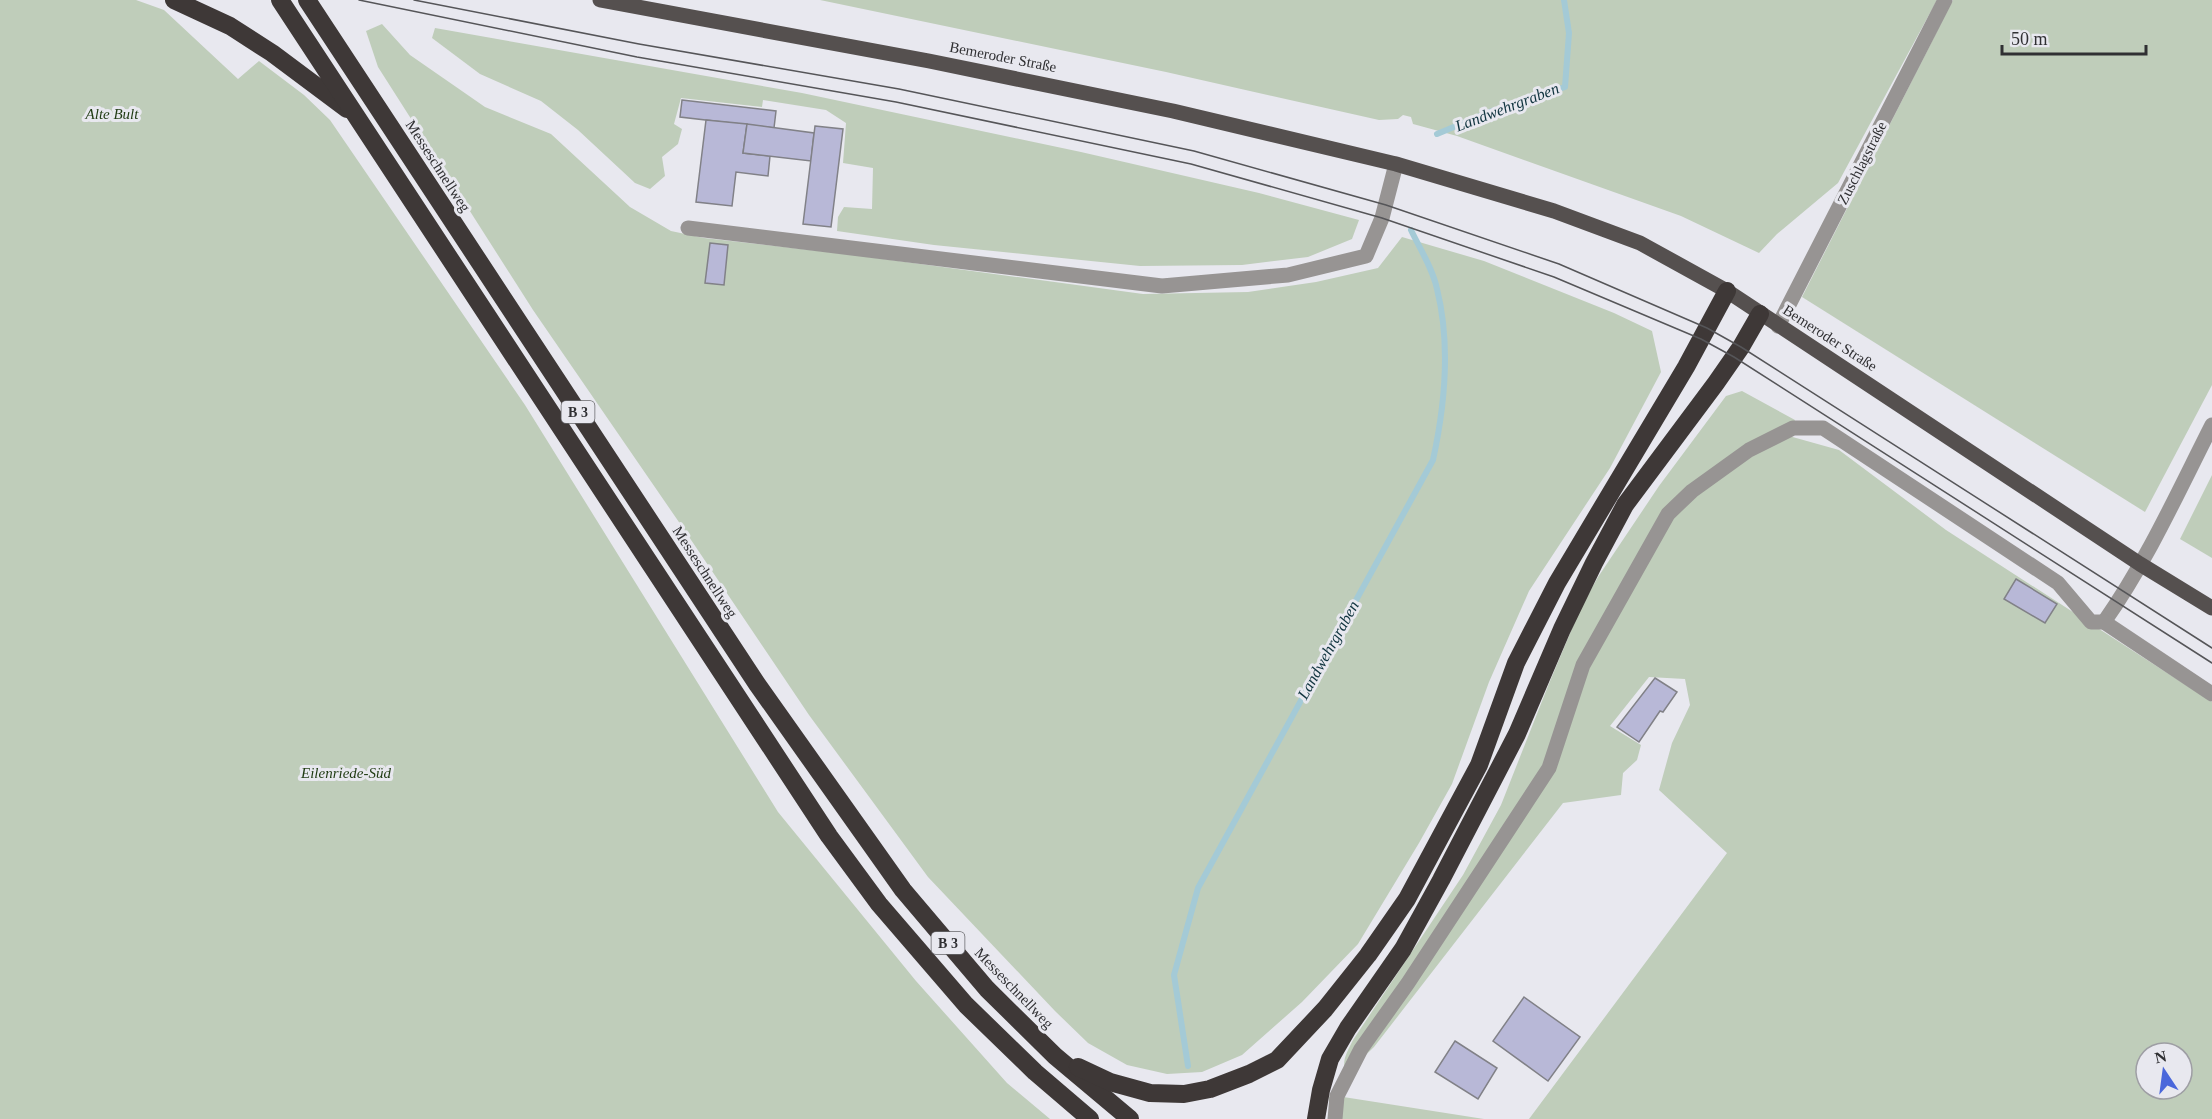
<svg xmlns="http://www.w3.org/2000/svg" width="2212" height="1119" font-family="Georgia,serif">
<rect width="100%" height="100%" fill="#e8e8ef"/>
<!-- green -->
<g fill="#bfcdba" fill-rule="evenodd">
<polygon points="0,0 136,0 164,10 238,79 259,61 304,95 330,120 525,405 778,812 916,981 1007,1083 1050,1119 0,1119"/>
<polygon points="820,0 1937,0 1838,183 1777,234 1759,253 1681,216 1457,136 1413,124 1411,117 1403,115 1398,119 1379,120 1166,72"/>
<polygon points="1953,0 2212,0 2212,385 2145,512 1802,297"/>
<polygon points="382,24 410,55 485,107 551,134 630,207 671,231 704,238 854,255 1143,294 1248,292 1316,282 1378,268 1402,237 1484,261 1614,313 1652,331 1661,372 1610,468 1529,591 1489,682 1452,784 1419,843 1358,944 1302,1002 1242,1055 1202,1072 1167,1074 1127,1065 1088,1043 1055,1011 928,877 809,715 683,528 533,310 378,67 366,31"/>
<polygon points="435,28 802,93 1081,152 1259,193 1359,220 1352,239 1308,257 1242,265 1140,266 934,245 837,231 838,217 844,207 872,209 873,168 843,163 846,123 826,110 763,100 762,107 681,98 674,124 682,129 678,144 662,157 665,176 650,189 635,183 578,130 541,101 480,74 432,38"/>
<path d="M1742,391L1795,420L1789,436L1839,450L1946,530L2212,702V1119H1529L1727,853L1659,790L1672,743L1690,705L1685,679L1649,677L1610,726L1641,745L1637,760L1623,773L1621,795L1563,803L1374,1047L1346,1074C1341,1061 1347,1052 1353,1040L1463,875L1501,805L1548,686L1581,607L1598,577L1659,486L1726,396ZM2146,1053H2182V1089H2146Z"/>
<polygon points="2212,475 2212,558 2180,539"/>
<polygon points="1337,1096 1484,1119 1329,1119 1329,1097"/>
</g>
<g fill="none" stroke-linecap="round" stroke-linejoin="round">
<!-- stream -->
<g stroke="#a4cad6" stroke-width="6">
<polyline points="1437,134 1492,111 1565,87 1569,33 1564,0"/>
<path d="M1188,1066L1174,975L1198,888L1433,460C1445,405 1451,345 1437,289C1433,269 1420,249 1411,230"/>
</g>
</g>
<!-- building -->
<g fill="#b8b8d7" stroke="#818187" stroke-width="1.5">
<polygon points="682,100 776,111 774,128 680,117"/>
<polygon points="706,120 747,124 743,153 770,156 768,176 736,172 732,206 696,202"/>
<polygon points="747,124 814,133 811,161 743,153"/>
<polygon points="815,126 843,129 831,227 803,224"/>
<polygon points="710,243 728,245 724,285 705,283"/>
<polygon points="2016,579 2057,604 2045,623 2004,599"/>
<polygon points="1655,678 1677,692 1663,712 1660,711 1639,742 1617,727"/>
<polygon points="1524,997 1580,1037 1548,1081 1493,1041"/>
<polygon points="1455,1041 1497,1068 1478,1099 1435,1072"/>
</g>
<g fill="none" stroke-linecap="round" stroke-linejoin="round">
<!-- minor -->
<g stroke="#979493" stroke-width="15">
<polyline points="688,228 1162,286 1288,275 1366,256 1382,218 1396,164"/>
<polyline points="1778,326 1945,0"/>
<path d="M2104,622C2147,561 2178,492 2212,425"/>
<polyline points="1335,1119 1337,1096 1361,1049 1408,983 1549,768 1583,665 1668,514 1692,491 1749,450 1793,428 1823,428 2058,583 2091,622 2104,622 2212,694"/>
</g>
<!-- major -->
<polyline stroke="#55504f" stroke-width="15" points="600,0 929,61 1173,111 1396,164 1554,211 1640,243 1727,291 2140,564 2212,608"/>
<!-- highway -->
<g stroke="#3e3837" stroke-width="18">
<polyline points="174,0 230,26 272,53 347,109"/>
<polyline points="280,0 829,836 879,904 966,1005 1035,1072 1090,1119"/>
<polyline points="307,0 757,684 903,890 987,989 1055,1056 1130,1119"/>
<polyline points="1078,1067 1110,1082 1150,1093 1184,1094 1210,1089 1249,1074 1277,1060 1325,1009 1368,955 1407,899 1479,765 1516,663 1557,583 1686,367 1727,291"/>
<polyline points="1316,1119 1321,1090 1330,1059 1348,1028 1403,949 1441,880 1517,734 1562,629 1594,563 1625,505 1716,383 1741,347 1760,314"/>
</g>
<!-- tram -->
<g stroke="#555558" stroke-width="1.5">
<polyline points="359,0 637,57 896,102 1191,164 1382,218 1554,277 1701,339 1734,357 2212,663"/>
<polyline points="414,0 639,44 899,89 1194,151 1386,205 1559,264 1707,328 1741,347 2212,648"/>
</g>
</g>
<g text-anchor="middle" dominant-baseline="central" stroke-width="6" stroke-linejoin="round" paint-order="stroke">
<!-- shield labels -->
<g fill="#e8e8ef" stroke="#67676b" stroke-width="1.5">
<rect x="561.5" y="401" width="33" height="22" rx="4.5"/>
<rect x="931.5" y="932" width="33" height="22" rx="4.5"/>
</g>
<g font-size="14" font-weight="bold" fill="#303033">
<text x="578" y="412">B 3</text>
<text x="948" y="943">B 3</text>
</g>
<!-- street labels -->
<g font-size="15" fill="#303033" stroke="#e8e8ef">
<text transform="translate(1003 57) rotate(11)">Bemeroder Straße</text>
<text transform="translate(1862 163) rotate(-63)">Zuschlagstraße</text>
<text transform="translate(438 166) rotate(57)">Messeschnellweg</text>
<text transform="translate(1830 338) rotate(33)">Bemeroder Straße</text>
<text transform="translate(705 572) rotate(57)">Messeschnellweg</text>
<text transform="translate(1014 988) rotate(46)">Messeschnellweg</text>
</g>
<!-- park labels -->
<g font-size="15" font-style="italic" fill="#1f3b12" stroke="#e8e8ef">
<text x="112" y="114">Alte Bult</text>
<text x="346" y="773">Eilenriede-Süd</text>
</g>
<!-- water labels -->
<g font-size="16" font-style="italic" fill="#0f333e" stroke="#e8e8ef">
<text transform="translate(1507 107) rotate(-21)">Landwehrgraben</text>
<text transform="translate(1328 650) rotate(-61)">Landwehrgraben</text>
</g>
</g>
<!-- north arrow -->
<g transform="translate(2164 1071) rotate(347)"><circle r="28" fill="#e8e8ef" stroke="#9e9ea4" stroke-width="1.5"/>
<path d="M0-4.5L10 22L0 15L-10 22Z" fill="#4a67db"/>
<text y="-9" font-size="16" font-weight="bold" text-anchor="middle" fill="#303033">N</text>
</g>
<!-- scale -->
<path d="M2002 45v9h144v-9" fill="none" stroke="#303033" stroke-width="3"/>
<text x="2011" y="45" font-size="18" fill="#303033" stroke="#e8e8ef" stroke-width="4.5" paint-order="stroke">50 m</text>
</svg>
